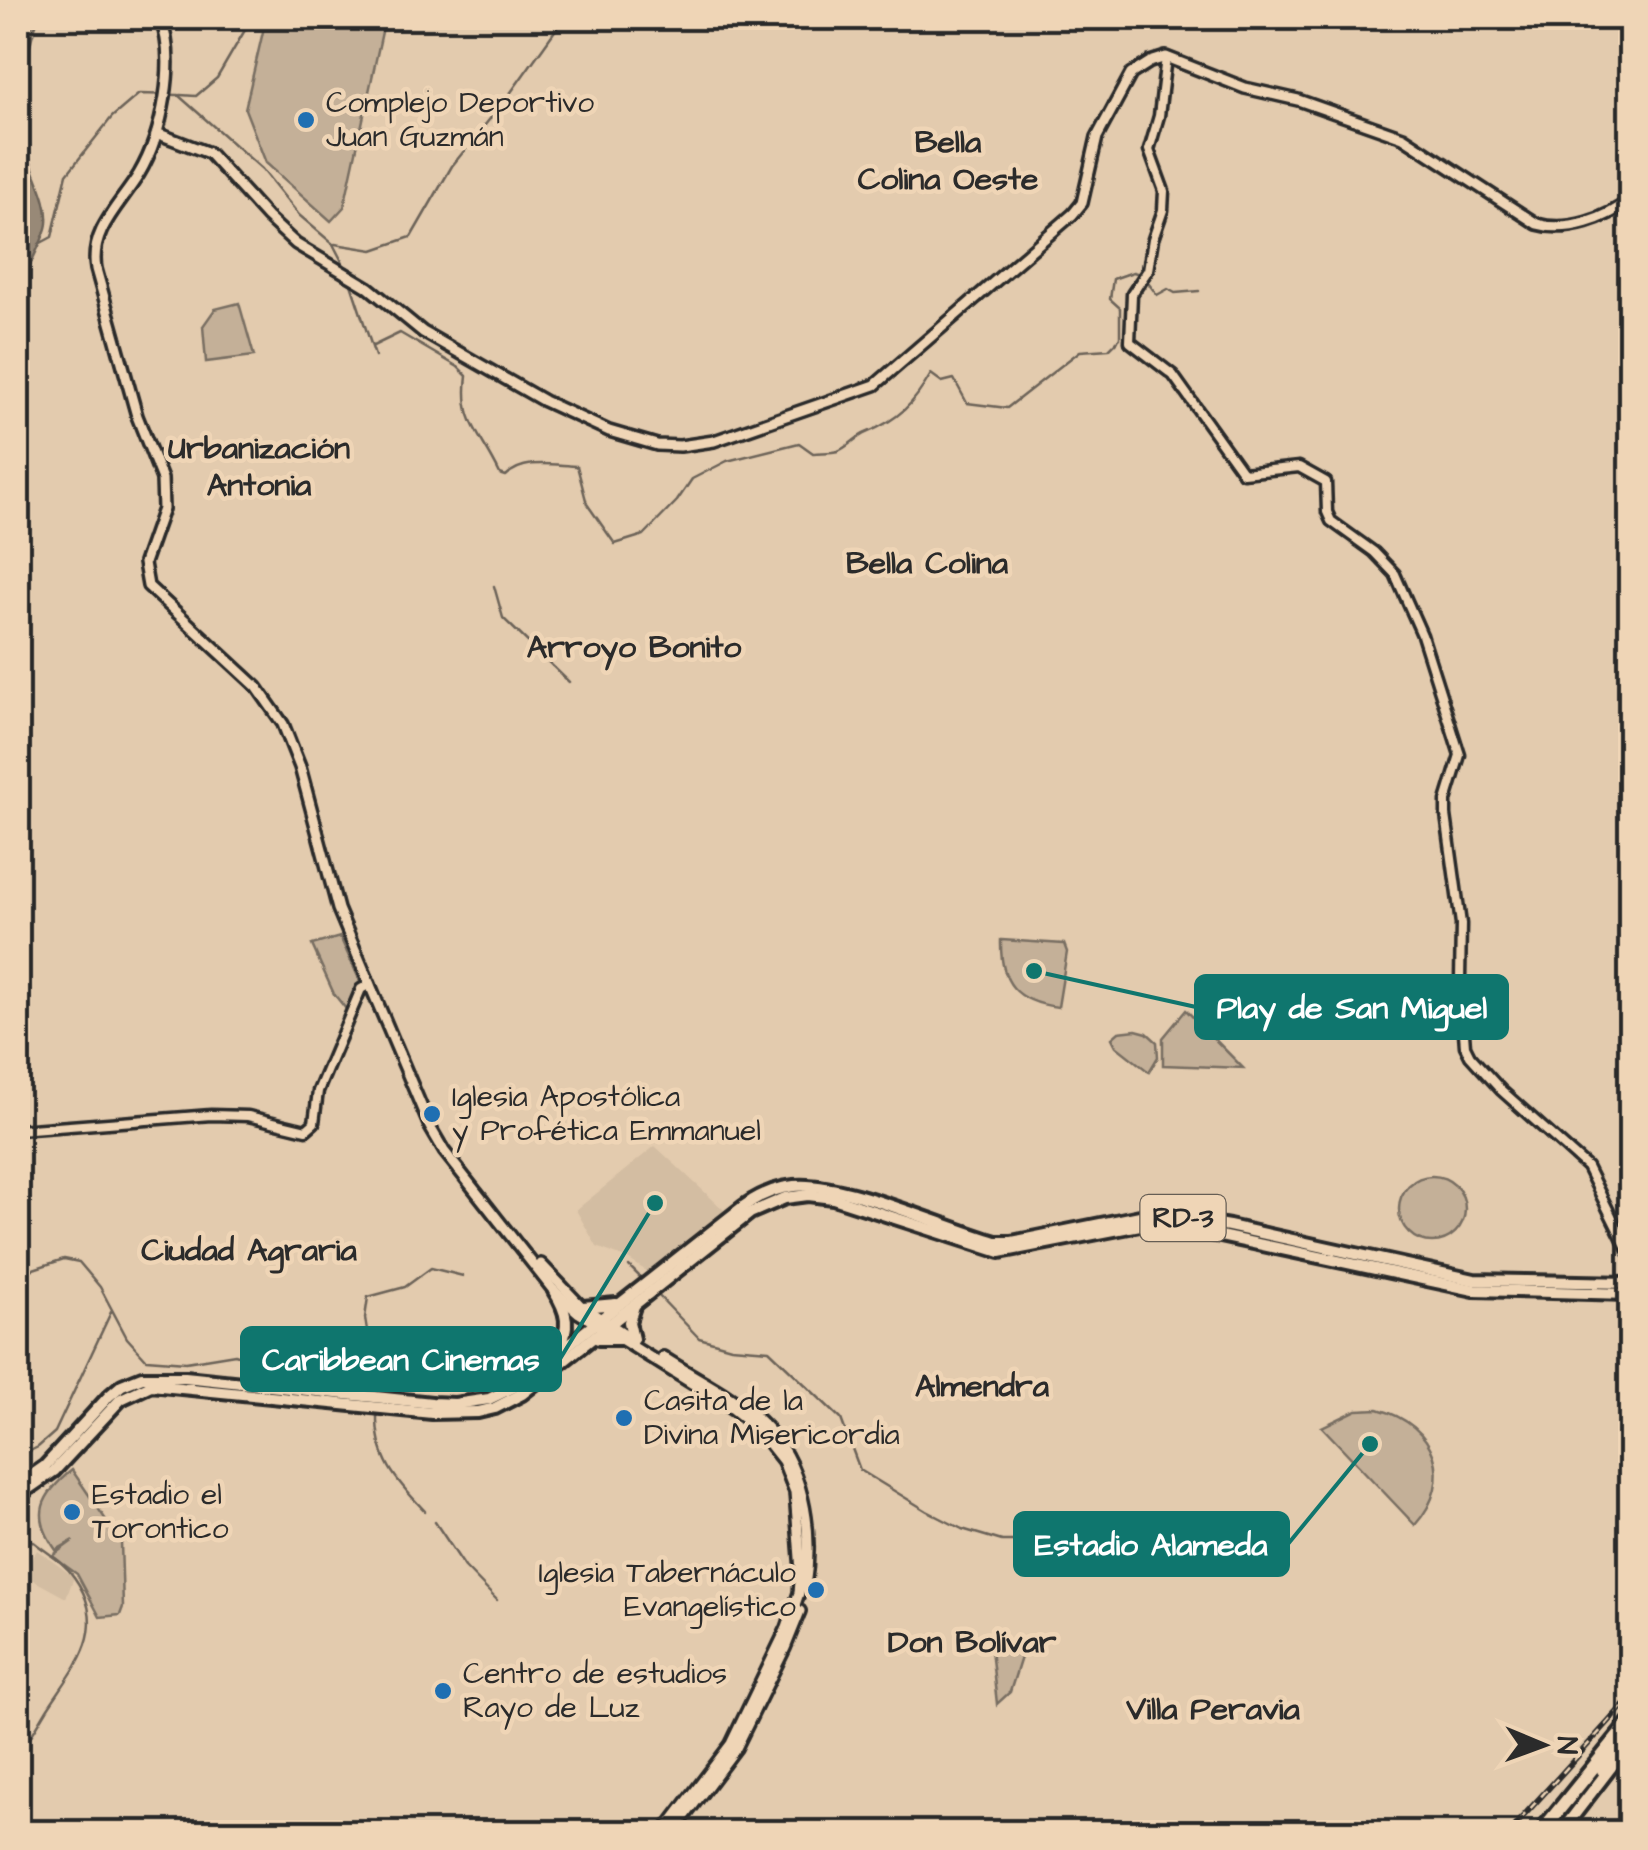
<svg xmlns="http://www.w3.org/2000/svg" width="1648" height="1850" font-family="'Architects Daughter',sans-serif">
<rect width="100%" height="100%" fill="#e3cbae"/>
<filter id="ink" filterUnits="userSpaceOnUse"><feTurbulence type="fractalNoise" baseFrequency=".01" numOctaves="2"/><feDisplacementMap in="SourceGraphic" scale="20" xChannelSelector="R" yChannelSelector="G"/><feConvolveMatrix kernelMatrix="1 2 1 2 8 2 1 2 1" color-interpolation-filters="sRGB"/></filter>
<g filter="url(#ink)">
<!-- built -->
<g fill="#d3bda2">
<polygon points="655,1146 724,1210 651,1274 628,1259 597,1247 576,1210"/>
<polygon points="37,1550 74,1577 66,1598 22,1574"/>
</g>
<!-- green -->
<g fill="#c4b098" stroke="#786e62" stroke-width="2.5">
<polygon points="340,18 385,18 344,207 331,221 266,163 245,109 265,23"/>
<polygon points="239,303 254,356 206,362 203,326 215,309"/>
<polygon points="340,937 360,981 346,1009 334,994 312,945"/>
<path d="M1001,940L1064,944L1067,952L1058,1007C1016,1002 1000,983 1001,940Z"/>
<polygon points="1186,1010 1243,1068 1163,1065 1163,1038"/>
<polygon points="1136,1030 1147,1033 1157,1042 1158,1057 1149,1072 1116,1046 1112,1038 1119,1032"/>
<circle cx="1432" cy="1209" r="33"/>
<path d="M1378,1409C1436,1425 1456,1479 1415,1525L1322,1427L1357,1410Z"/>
<path d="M72,1470L121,1542L123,1607L120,1615L100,1617L77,1574L52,1556L74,1540L56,1550C31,1515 41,1495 72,1470Z"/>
<polygon points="991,1649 1023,1651 1010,1692 997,1704"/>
</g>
<!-- water -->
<path fill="#988977" stroke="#6c6359" stroke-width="2.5" d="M18,18H39C23,50 21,121 29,156C34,177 49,200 47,223C46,238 29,260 25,281L18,285Z"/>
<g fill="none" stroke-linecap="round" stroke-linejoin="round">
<!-- stream -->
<g stroke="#6c6359" stroke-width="2.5">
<polyline points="180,95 196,96 217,78 252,18"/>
<polyline points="39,244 52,237 67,174 112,117 139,94 178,95 262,169 299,215 333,244 347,271"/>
<polyline points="335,244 373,250 411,237 452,166 509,95 564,18"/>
<polyline points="349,278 375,356"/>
<polyline points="1146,280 1157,295 1168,289 1175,293 1199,291"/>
<path d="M373,346L400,333L458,367L467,376C461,424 481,433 500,474L506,476C524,458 553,465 577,466L587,504L615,544L644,535L677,501L692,479L727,461L799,443L813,453C820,452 831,453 838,451C848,447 856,437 866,433C898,420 914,404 931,374L942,382L954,379L967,403L1007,408L1080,351L1109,349L1120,338V308L1110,299L1113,279L1133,272L1140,274"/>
<polyline points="494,586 503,618 569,682"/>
<polyline points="629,1266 643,1280"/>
<polyline points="18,1274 64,1259 79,1262 100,1287 127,1338 146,1359 186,1362 235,1354 282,1370 314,1371 341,1364 361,1354 368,1337 365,1318 368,1297 405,1287 431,1268 463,1276"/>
<polyline points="656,1293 699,1338 731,1347 769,1350 841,1419 860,1470 927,1511 962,1529 1002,1541 1073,1541 1096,1549 1122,1547"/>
<polyline points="341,1364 368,1376 373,1382"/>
<path d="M377,1414C376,1458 395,1480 425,1511"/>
<polyline points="18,1457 38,1447 55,1432 111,1312"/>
<polyline points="435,1522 465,1567 497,1600"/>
<path d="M18,1525C32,1547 59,1555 74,1577C111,1629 76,1665 48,1708C38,1724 31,1739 18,1753"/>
</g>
<!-- tertiary casing -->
<g stroke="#2b2b2b" stroke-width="15">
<g id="tertiary">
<polyline points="1166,57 1159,116 1149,150 1164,191 1163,210 1153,239 1148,270 1132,294 1130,342 1173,375 1243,473 1299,467 1326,482 1327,512 1331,521 1374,552 1395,574 1422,635 1460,755 1446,801 1446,815 1461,924 1460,979 1465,1046 1470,1056 1501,1090 1587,1167 1630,1254"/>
<polyline points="18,1130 211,1115 248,1116 306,1130 314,1123 318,1091 361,989 370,984"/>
</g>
</g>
<!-- secondary casing -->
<g stroke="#2b2b2b" stroke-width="16">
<g id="secondary">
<path d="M160,18C178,60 162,135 139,174C121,204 89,231 96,269L137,416L162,479L163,509L144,563L148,586L257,687L283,724L300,767L338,909L430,1127L444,1151L554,1291L579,1313L733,1409L757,1428L783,1461L795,1492L801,1571L799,1593L787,1628L731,1744L664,1832"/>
<path d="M159,134L209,153L267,217L296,244L368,287L423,332L544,401L609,431L657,445L680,446L714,441L875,385L1073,214L1082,203L1097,137L1131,74L1150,62L1166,57L1245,88L1298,100L1403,137L1537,224C1568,233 1606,219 1630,200"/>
<polyline points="541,1264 581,1306 633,1339"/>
<path d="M663,1357C695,1378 732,1395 760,1421C804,1462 814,1530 805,1587"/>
<polyline points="673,1832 736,1748 785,1648 800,1611"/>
</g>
</g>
<!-- primary casing -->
<g stroke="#2b2b2b" stroke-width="18">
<g id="primary">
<path d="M554,1291C568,1313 570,1326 559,1350"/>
<polyline points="583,1307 616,1304"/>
<polyline points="598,1339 622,1339"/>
<polyline points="633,1339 629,1322 634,1306"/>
<path d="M18,1485L45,1466L109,1396L122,1385L142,1377H185L432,1403L455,1404L489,1399L516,1386L744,1206C758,1196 776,1188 794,1186C844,1181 943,1227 996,1242H1012L1140,1216H1169L1229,1226L1474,1280L1630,1283"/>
<polyline points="18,1496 54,1471 121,1399 151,1385 432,1413 478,1412 495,1408 522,1394 750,1213 785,1198 808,1195 833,1198 1000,1252 1140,1225 1169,1225 1474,1290 1630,1294"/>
<polyline points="1561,1832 1618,1758"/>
</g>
</g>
<!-- motorway casing -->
<g stroke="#2b2b2b" stroke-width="20">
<g id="motorway">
<polyline points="1603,1770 1630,1737"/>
<polyline points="1541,1832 1630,1722"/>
</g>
</g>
<!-- tertiary -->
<use href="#tertiary" stroke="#efd5b6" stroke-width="8"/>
<!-- secondary -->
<use href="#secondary" stroke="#efd5b6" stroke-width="9"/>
<!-- primary -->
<use href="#primary" stroke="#efd5b6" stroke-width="10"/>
<!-- motorway -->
<use href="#motorway" stroke="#efd5b6" stroke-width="12"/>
<!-- rail casing -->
<g stroke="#2b2b2b" stroke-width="6">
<polyline id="rail" points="1509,1832 1630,1698"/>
</g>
<!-- rail -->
<use href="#rail" stroke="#efd5b6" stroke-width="2.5" stroke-dasharray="8" stroke-linecap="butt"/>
</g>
</g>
<!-- markers -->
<g fill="#1f6fb2" stroke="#efd5b6" stroke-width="4">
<circle cx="306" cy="120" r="10"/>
<circle cx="432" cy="1114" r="10"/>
<circle cx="624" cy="1418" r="10"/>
<circle cx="72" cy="1512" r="10"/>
<circle cx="816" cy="1590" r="10"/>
<circle cx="443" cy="1691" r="10"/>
</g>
<g text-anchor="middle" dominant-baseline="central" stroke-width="9" stroke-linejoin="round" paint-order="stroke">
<!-- shield labels -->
<rect fill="#efd5b6" stroke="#665e55" stroke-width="2.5" x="1140.5" y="1195" width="85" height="46" rx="8"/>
<g font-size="28" font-weight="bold" fill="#2b2b2b">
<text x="1183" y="1218">RD-3</text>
</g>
<!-- poi labels -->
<g font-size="30" fill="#2b2b2b" stroke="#efd5b6" text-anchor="start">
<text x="326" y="103">Complejo Deportivo<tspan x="326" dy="34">Juan Guzmán</tspan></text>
<text x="452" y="1097">Iglesia Apostólica<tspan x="452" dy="34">y Profética Emmanuel</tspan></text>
<text x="644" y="1401">Casita de la<tspan x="644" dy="34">Divina Misericordia</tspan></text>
<text x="92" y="1495">Estadio el<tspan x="92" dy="34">Torontico</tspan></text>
<text x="796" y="1573" text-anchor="end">Iglesia Tabernáculo<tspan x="796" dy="34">Evangelístico</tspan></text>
<text x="463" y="1674">Centro de estudios<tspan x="463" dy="34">Rayo de Luz</tspan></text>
</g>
<!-- neighbourhood labels -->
<g font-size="32" font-weight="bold" fill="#2b2b2b" stroke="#efd5b6">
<text x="948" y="142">Bella<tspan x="948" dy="37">Colina Oeste</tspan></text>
<text x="259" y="448">Urbanización<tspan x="259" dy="37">Antonia</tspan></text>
<text x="927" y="563">Bella Colina</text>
<text x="634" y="647">Arroyo Bonito</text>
<text x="249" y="1250">Ciudad Agraria</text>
<text x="982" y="1386">Almendra</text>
<text x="972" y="1642">Don Bolívar</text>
<text x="1213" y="1709">Villa Peravia</text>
</g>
</g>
<!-- callouts -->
<path fill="none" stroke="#0f766e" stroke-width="4" d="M1034 971L1196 1007M655 1203L560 1359M1370 1444L1288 1544"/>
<g fill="#0f766e" stroke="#efd5b6" stroke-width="4">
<circle cx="1034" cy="971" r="10"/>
<circle cx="655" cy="1203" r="10"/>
<circle cx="1370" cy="1444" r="10"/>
</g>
<g fill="#0f766e" stroke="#0f766e" stroke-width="4">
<rect x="1196" y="976" width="311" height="62" rx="10"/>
<rect x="242" y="1328" width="318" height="62" rx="10"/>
<rect x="1015" y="1513" width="273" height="62" rx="10"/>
</g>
<g font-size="32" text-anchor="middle" font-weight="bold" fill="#fff">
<text x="1352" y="1018">Play de San Miguel</text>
<text x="401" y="1370">Caribbean Cinemas</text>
<text x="1151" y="1555">Estadio Alameda</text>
</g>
<!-- margin -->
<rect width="1648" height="1850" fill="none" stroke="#efd5b6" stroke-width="60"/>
<rect x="30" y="30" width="1588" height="1790" fill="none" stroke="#2b2b2b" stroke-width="4" filter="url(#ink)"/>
<!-- north arrow -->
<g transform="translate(1543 1745) rotate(91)" stroke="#efd5b6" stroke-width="8" paint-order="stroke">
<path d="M0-8L18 38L0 25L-18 38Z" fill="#2b2b2b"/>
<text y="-15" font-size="28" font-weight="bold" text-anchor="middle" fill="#2b2b2b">N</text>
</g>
</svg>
